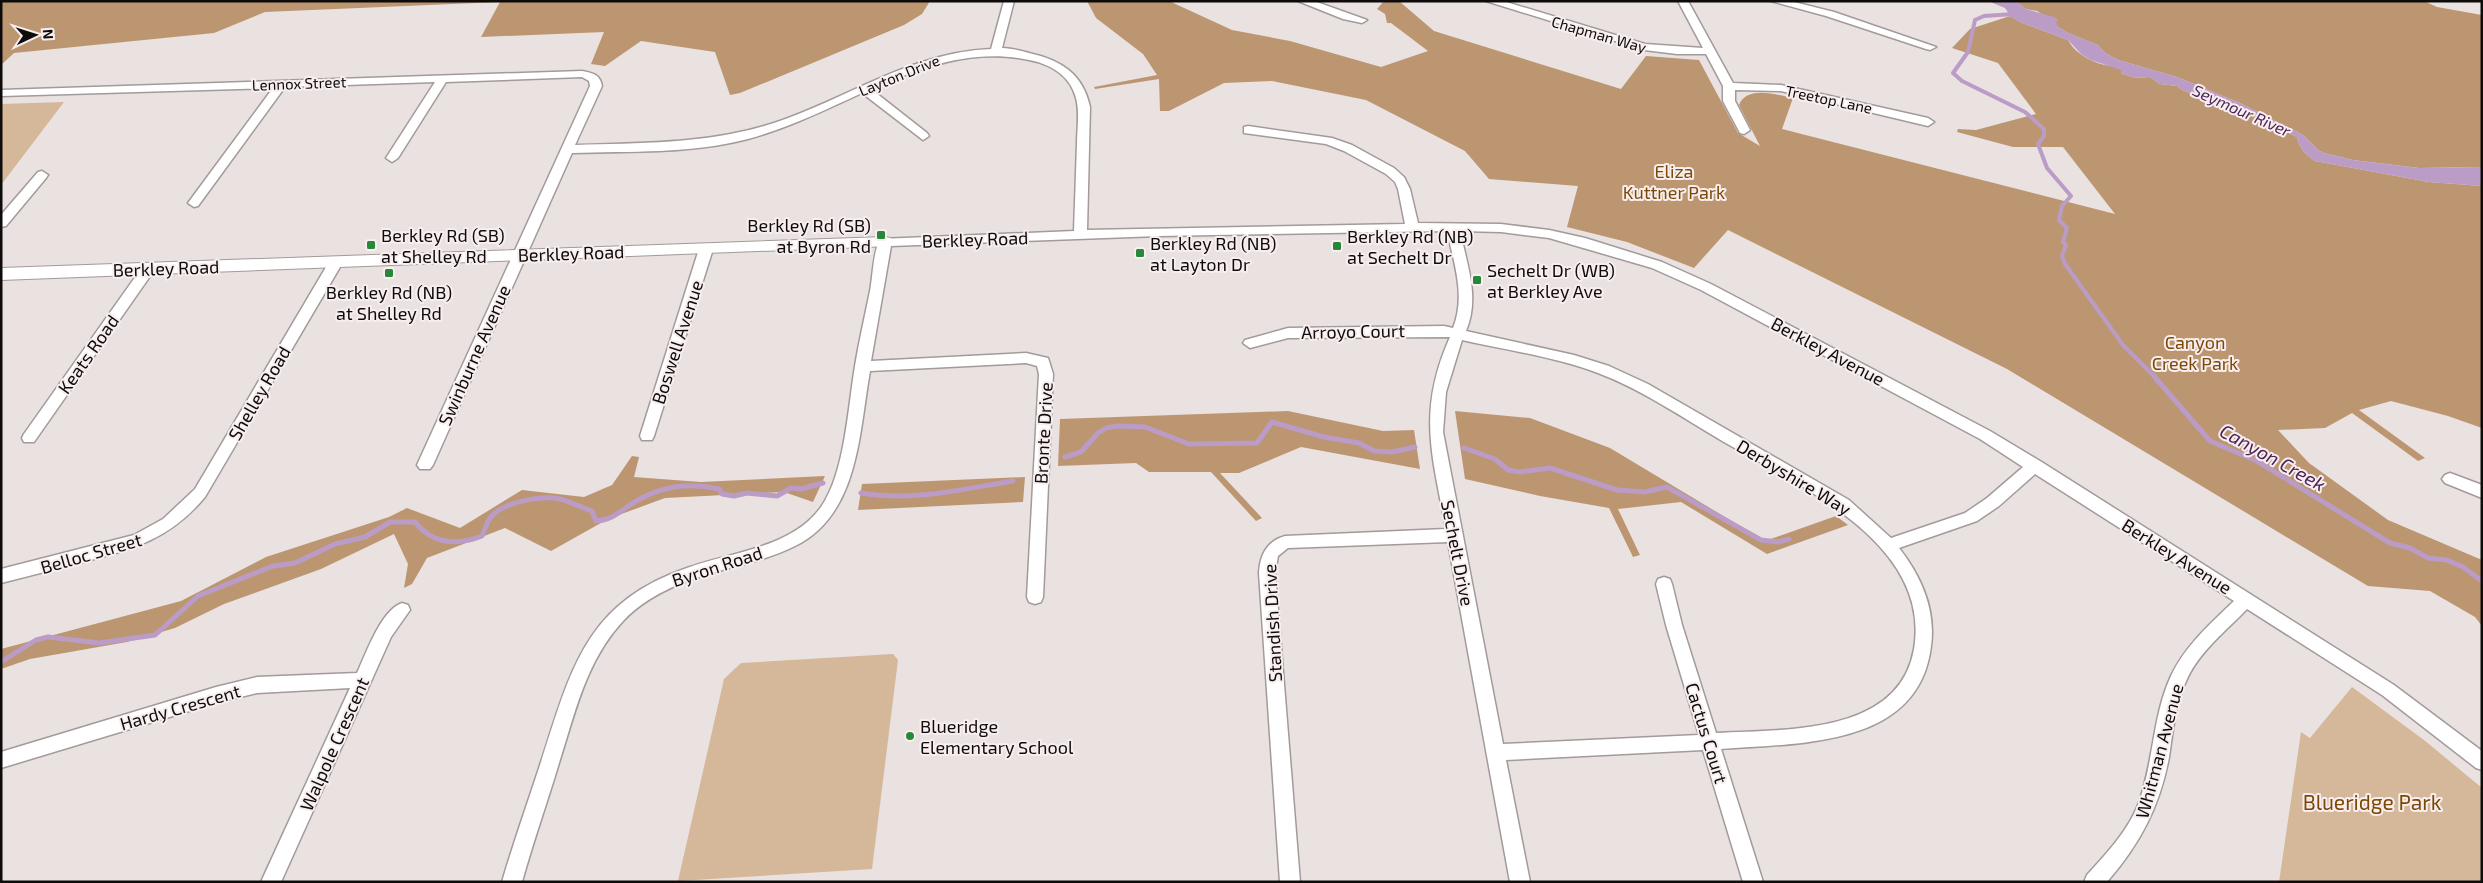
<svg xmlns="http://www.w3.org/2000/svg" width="2483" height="883" font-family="'Exo 2',sans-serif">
<rect width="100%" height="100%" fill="#eae1e1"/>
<!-- green -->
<g fill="#d5b79a">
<polygon points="64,102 1,185 1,104"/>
<polygon points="893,654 898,660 872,869 678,881 724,679 741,663"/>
<polygon points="2352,687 2424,740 2482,788 2482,882 2279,882 2301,732 2310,738"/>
</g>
<!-- forest -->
<g fill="#bc9671">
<polygon points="1,1 930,1 922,14 904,25 740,93 730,95 715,52 641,41 605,66 591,64 604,32 481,37 500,2 265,12 214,33 14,53 1,65"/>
<path d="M1087,1H1169L1232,30L1290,41L1381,67L1428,51L1391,23H1387L1385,14L1377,9L1384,1H1399L1434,31L1621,89L1646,56L1699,60L1738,133L1760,146L1739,105C1747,85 1777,95 1793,98L1782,129L2115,214L2063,147H2013L1957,132L1958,129L1976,130L2036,114L1998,63L1952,48L1970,29L2010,16L2020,22L2068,40C2077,57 2100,66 2118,67L2121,70V73L2135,78L2150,77L2160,84L2177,86L2182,90C2208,100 2237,106 2263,119C2274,125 2285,132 2297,137C2299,148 2306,155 2315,161L2429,182L2482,186V428L2448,416L2391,401L2359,410L2425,458L2418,461L2352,413L2325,428L2278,430L2309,463L2388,520L2482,560V626L2475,617L2430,591L2368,586L2007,369L1728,230L1694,268L1627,242L1567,227L1578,186L1489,179L1465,151L1366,100L1272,81L1224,83L1169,111H1160L1159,79L1095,89L1094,87L1157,75L1143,54L1096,18Z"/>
<polygon points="2015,1 2424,1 2437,7 2482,15 2482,167 2419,168 2353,160 2324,153 2318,150 2303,135 2240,103 2177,77 2118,60 2105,53 2098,45 2068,33 2058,27 2055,22 2037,11 2026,9"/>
<polygon points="1288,411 1383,431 1414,430 1420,469 1301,447 1239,473 1220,473 1262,518 1256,521 1211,472 1149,472 1136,463 1058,466 1060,419"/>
<polygon points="1455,411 1530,418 1610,448 1765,541 1836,516 1848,525 1767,554 1681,502 1618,509 1640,555 1633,557 1609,508 1540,496 1465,479"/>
<polygon points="632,456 639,457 634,477 701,482 825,476 813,502 784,492 665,498 608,519 551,551 505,528 427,558 412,584 404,588 408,564 394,534 321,569 224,604 175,628 127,642 30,659 1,669 1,649 181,601 266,557 389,517 407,508 460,528 522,490 584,497 612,485"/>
<polygon points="1025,477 1023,502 858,510 862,484"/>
</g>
<!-- water -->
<path fill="#bb9cc6" d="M1988,1H2015L2026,9L2054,17L2058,20L2056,22L2058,27L2068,33L2098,45L2105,53L2118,60L2177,77L2240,103L2303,135L2318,150L2324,153L2353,160L2419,168L2482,167V186L2429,182L2315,161C2306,155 2299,148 2297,137C2285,132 2274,125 2263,119C2237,106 2208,100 2182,90L2177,86L2160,84L2150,77L2135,78L2121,73V70L2091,60L2082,55L2068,40L2020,22L2011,17L2005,8Z"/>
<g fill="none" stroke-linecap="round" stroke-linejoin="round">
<!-- stream-far1 -->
<polyline stroke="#bb9cc6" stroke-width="4" points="2014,14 1984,16 1975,20 1968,52 1953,73 1962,81 2025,112 2044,129 2044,136 2038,144 2047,168 2071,196 2062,206 2059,220 2067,228 2063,242 2066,245 2062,256 2065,264 2123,345 2155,377"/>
<!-- stream -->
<g stroke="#bb9cc6" stroke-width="5">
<polyline points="2153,375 2210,441 2257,461 2390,543 2410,548 2428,558 2447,560 2463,567 2482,581"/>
<polyline points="1464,448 1495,459 1508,470 1520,472 1550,468 1617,490 1645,492 1667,487 1761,540 1778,542 1789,539"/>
<polyline points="1065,457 1081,452 1098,433 1106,428 1117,426 1145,427 1189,444 1257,443 1272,422 1324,437 1359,443 1374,451 1392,452 1415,447"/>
<path d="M861,493C912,502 963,489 1013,481"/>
<path d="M1,662L36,640L48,637L99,643L155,635L198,596L273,566L295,563L335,544L365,537L390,522H415C432,544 457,546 482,536C485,530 486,524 490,518C502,502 537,497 555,498C568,500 580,507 592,511L596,521C613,520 620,511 633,503C660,486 689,482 719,489L722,494L734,496L747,493L777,496L791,488L801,489L823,483"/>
</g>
<!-- minor casing -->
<g stroke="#a39a9a" stroke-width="3">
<g id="minor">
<path d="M1004,1H1014L1002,48C1011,48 1021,51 1029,53C1061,60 1083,74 1090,107L1087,230L1405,224L1398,189L1395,182L1386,174L1344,151L1326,144L1244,133V127L1248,126L1332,138L1352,145L1394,168L1404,177L1410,189L1418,223L1501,224L1549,230L1585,238L1662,262L1711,284L1990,431L2040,461L2394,685L2482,751V770L2476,768L2382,695L2247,609C2226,631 2200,651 2187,679C2175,703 2173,731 2169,757C2160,806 2140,844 2107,882H2084L2087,875C2106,854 2127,832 2138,805C2154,763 2152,717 2171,676C2185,646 2210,624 2234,601L2035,474L1999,506L1977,521L1899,548C1921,576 1936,610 1931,646C1919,748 1798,743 1721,749L1763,882H1743L1703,750L1506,760L1530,882H1510L1448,542L1288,548L1278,556L1275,573L1300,882H1280L1259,573C1260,555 1267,541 1285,536L1446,529C1432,454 1417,411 1450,337L1288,338L1250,348L1243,343L1245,340L1288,328L1444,326L1453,328C1466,296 1454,263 1447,231L1159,236L891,246L871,361L1026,353L1048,358L1053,374L1043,597L1041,602L1035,604L1029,602L1027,597L1039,374L1037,366L1026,363L870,371C859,432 859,515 795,546C769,559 740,565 712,573C680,582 647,596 624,620C586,660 575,713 559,763C547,803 533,842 522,882H502C514,841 528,802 541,762C571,670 585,603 687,568C731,552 792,548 821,507C845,473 848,407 855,366C859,341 865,316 870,291C873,275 873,253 880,239L1074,231C1075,202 1076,173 1077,143C1077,129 1080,112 1076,98C1070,75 1050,64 1029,60C973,48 922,67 871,89L927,133L929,136L923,140L862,93C825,110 788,128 748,139C691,154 630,151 572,153L433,465L430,469H420L417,465L590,86L589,81L582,77L446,82L398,158L392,162L386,158L435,82L285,87L198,206L194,207L188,203L273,88L1,96V90L582,71C592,73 600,74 602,86L575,145C643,143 709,144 774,123C847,99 911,52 991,49ZM1460,231L1501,232L1549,238L1652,268L1701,290L1980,439L2023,467L1987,498L1965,513L1891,538L1849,500L1648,384L1609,366L1574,355L1466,331C1480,298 1467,265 1460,231ZM1462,340C1507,350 1555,357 1598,373C1643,390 1683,418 1724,442C1798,485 1932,543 1914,649C1899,736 1783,729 1716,733L1682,625L1672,584L1670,579L1664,577L1658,579L1656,584L1666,625L1699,735L1503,744L1443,432L1446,392Z"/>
<polygon points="1298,1 1314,1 1367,20 1362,23 1343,19"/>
<polygon points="1486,1 1503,1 1645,44 1703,48 1678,1 1688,1 1733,83 1781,85 1928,118 1934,122 1928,126 1781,91 1735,90 1735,101 1750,130 1744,134 1740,133 1723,101 1723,86 1706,54 1677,54 1644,50"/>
<polygon points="1771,1 1790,1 1834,12 1936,47 1930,50 1926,49 1826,16"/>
<polygon points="42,171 48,175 46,178 6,226 1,227 1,215 38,172"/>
<polygon points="706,245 713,249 654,436 652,440 642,440 640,436 699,249"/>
<path d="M336,258L343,262L205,497C170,539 134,549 83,562C56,569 29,576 1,583V569L134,535L163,519L195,489L329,262Z"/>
<polygon points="148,265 155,269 153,272 34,442 24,442 22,438 24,434 143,266"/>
<polygon points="2450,473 2482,485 2482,498 2445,483 2442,479 2445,475"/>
<path d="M402,603L408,605L410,610L391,637L281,882H261L350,688L257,693L216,703L1,768V752L216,687L257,677L357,673C366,654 381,610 402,603Z"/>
</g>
</g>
<!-- tertiary casing -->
<g stroke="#a39a9a" stroke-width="2">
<polygon id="tertiary" points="885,237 891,238 893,242 891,246 1,280 1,268"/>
</g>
<!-- minor -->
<use href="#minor" fill="#fff" fill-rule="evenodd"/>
<!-- tertiary -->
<use href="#tertiary" fill="#fff" fill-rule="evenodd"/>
</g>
<!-- markers -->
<g fill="#27873a" stroke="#f8eeef" stroke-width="2">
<rect x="876" y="230" width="10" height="10" rx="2.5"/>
<rect x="366" y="240" width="10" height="10" rx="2.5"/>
<rect x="1332" y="241" width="10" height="10" rx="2.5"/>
<rect x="1135" y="248" width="10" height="10" rx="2.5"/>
<rect x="384" y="268" width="10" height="10" rx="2.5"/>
<rect x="1472" y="275" width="10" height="10" rx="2.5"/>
<circle cx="910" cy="736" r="5"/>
</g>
<g text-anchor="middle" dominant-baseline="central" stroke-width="4" stroke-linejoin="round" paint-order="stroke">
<!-- far-street labels -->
<g font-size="15" fill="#0e0b0b" stroke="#f8eeef">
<text transform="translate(1599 34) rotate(16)">Chapman Way</text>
<text transform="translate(899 75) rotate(-22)">Layton Drive</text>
<text transform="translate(299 83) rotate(-2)">Lennox Street</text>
<text transform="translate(1829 99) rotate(12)">Treetop Lane</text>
</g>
<!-- far-water labels -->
<g font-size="16" font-style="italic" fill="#4b2459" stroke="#f8eeef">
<text transform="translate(2242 110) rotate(24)">Seymour River</text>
</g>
<!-- park labels -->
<g font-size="18" fill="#7b4905" stroke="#f8eeef">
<text x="1674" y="171">Eliza<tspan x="1674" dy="21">Kuttner Park</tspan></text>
<text x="2195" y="342">Canyon<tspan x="2195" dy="21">Creek Park</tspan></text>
</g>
<!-- poi labels -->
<g font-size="18" fill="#0e0b0b" stroke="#f8eeef" text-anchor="start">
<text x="871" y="225" text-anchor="end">Berkley Rd (SB)<tspan x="871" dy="21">at Byron Rd</tspan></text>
<text x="381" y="235">Berkley Rd (SB)<tspan x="381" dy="21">at Shelley Rd</tspan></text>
<text x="1347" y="236">Berkley Rd (NB)<tspan x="1347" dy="21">at Sechelt Dr</tspan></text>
<text x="1150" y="243">Berkley Rd (NB)<tspan x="1150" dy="21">at Layton Dr</tspan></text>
<text x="1487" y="270">Sechelt Dr (WB)<tspan x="1487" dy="21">at Berkley Ave</tspan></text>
<text x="389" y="292" text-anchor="middle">Berkley Rd (NB)<tspan x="389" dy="21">at Shelley Rd</tspan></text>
<text x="920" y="726">Blueridge<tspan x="920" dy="21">Elementary School</tspan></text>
</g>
<!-- street labels -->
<g font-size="18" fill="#0e0b0b" stroke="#f8eeef">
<text transform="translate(975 239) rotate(-2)">Berkley Road</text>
<text transform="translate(571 253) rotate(-2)">Berkley Road</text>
<text transform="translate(166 268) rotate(-2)">Berkley Road</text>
<text transform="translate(1353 331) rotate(-1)">Arroyo Court</text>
<text transform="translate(677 342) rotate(-72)">Boswell Avenue</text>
<text transform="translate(1828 351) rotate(28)">Berkley Avenue</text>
<text transform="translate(88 354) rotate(-55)">Keats Road</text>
<text transform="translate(474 355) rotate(-66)">Swinburne Avenue</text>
<text transform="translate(259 393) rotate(-60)">Shelley Road</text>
<text transform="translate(1043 433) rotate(-87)">Bronte Drive</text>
<text transform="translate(1794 477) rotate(31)">Derbyshire Way</text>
<text transform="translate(91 553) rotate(-16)">Belloc Street</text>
<text transform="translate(1458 553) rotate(79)">Sechelt Drive</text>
<text transform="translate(2177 556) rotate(32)">Berkley Avenue</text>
<text transform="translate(717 566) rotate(-18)">Byron Road</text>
<text transform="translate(1272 623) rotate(-93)">Standish Drive</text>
<text transform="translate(180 707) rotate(-16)">Hardy Crescent</text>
<text transform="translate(1707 733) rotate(73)">Cactus Court</text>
<text transform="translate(334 744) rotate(-66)">Walpole Crescent</text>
<text transform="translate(2159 751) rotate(-75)">Whitman Avenue</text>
</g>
<!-- water labels -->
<g font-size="19" font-style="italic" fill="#4b2459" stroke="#f8eeef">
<text transform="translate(2273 457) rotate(29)">Canyon Creek</text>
</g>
<!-- near-park labels -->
<g font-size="21" fill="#7b4905" stroke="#f8eeef">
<text x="2372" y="801">Blueridge Park</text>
</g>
</g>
<!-- border -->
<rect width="2483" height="883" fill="none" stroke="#0e0b0b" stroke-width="5"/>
<!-- north arrow -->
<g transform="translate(35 35) rotate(86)" stroke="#f8eeef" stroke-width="4" paint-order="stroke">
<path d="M0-4L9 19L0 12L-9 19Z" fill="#0e0b0b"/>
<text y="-8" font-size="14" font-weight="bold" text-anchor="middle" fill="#0e0b0b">N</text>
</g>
</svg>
